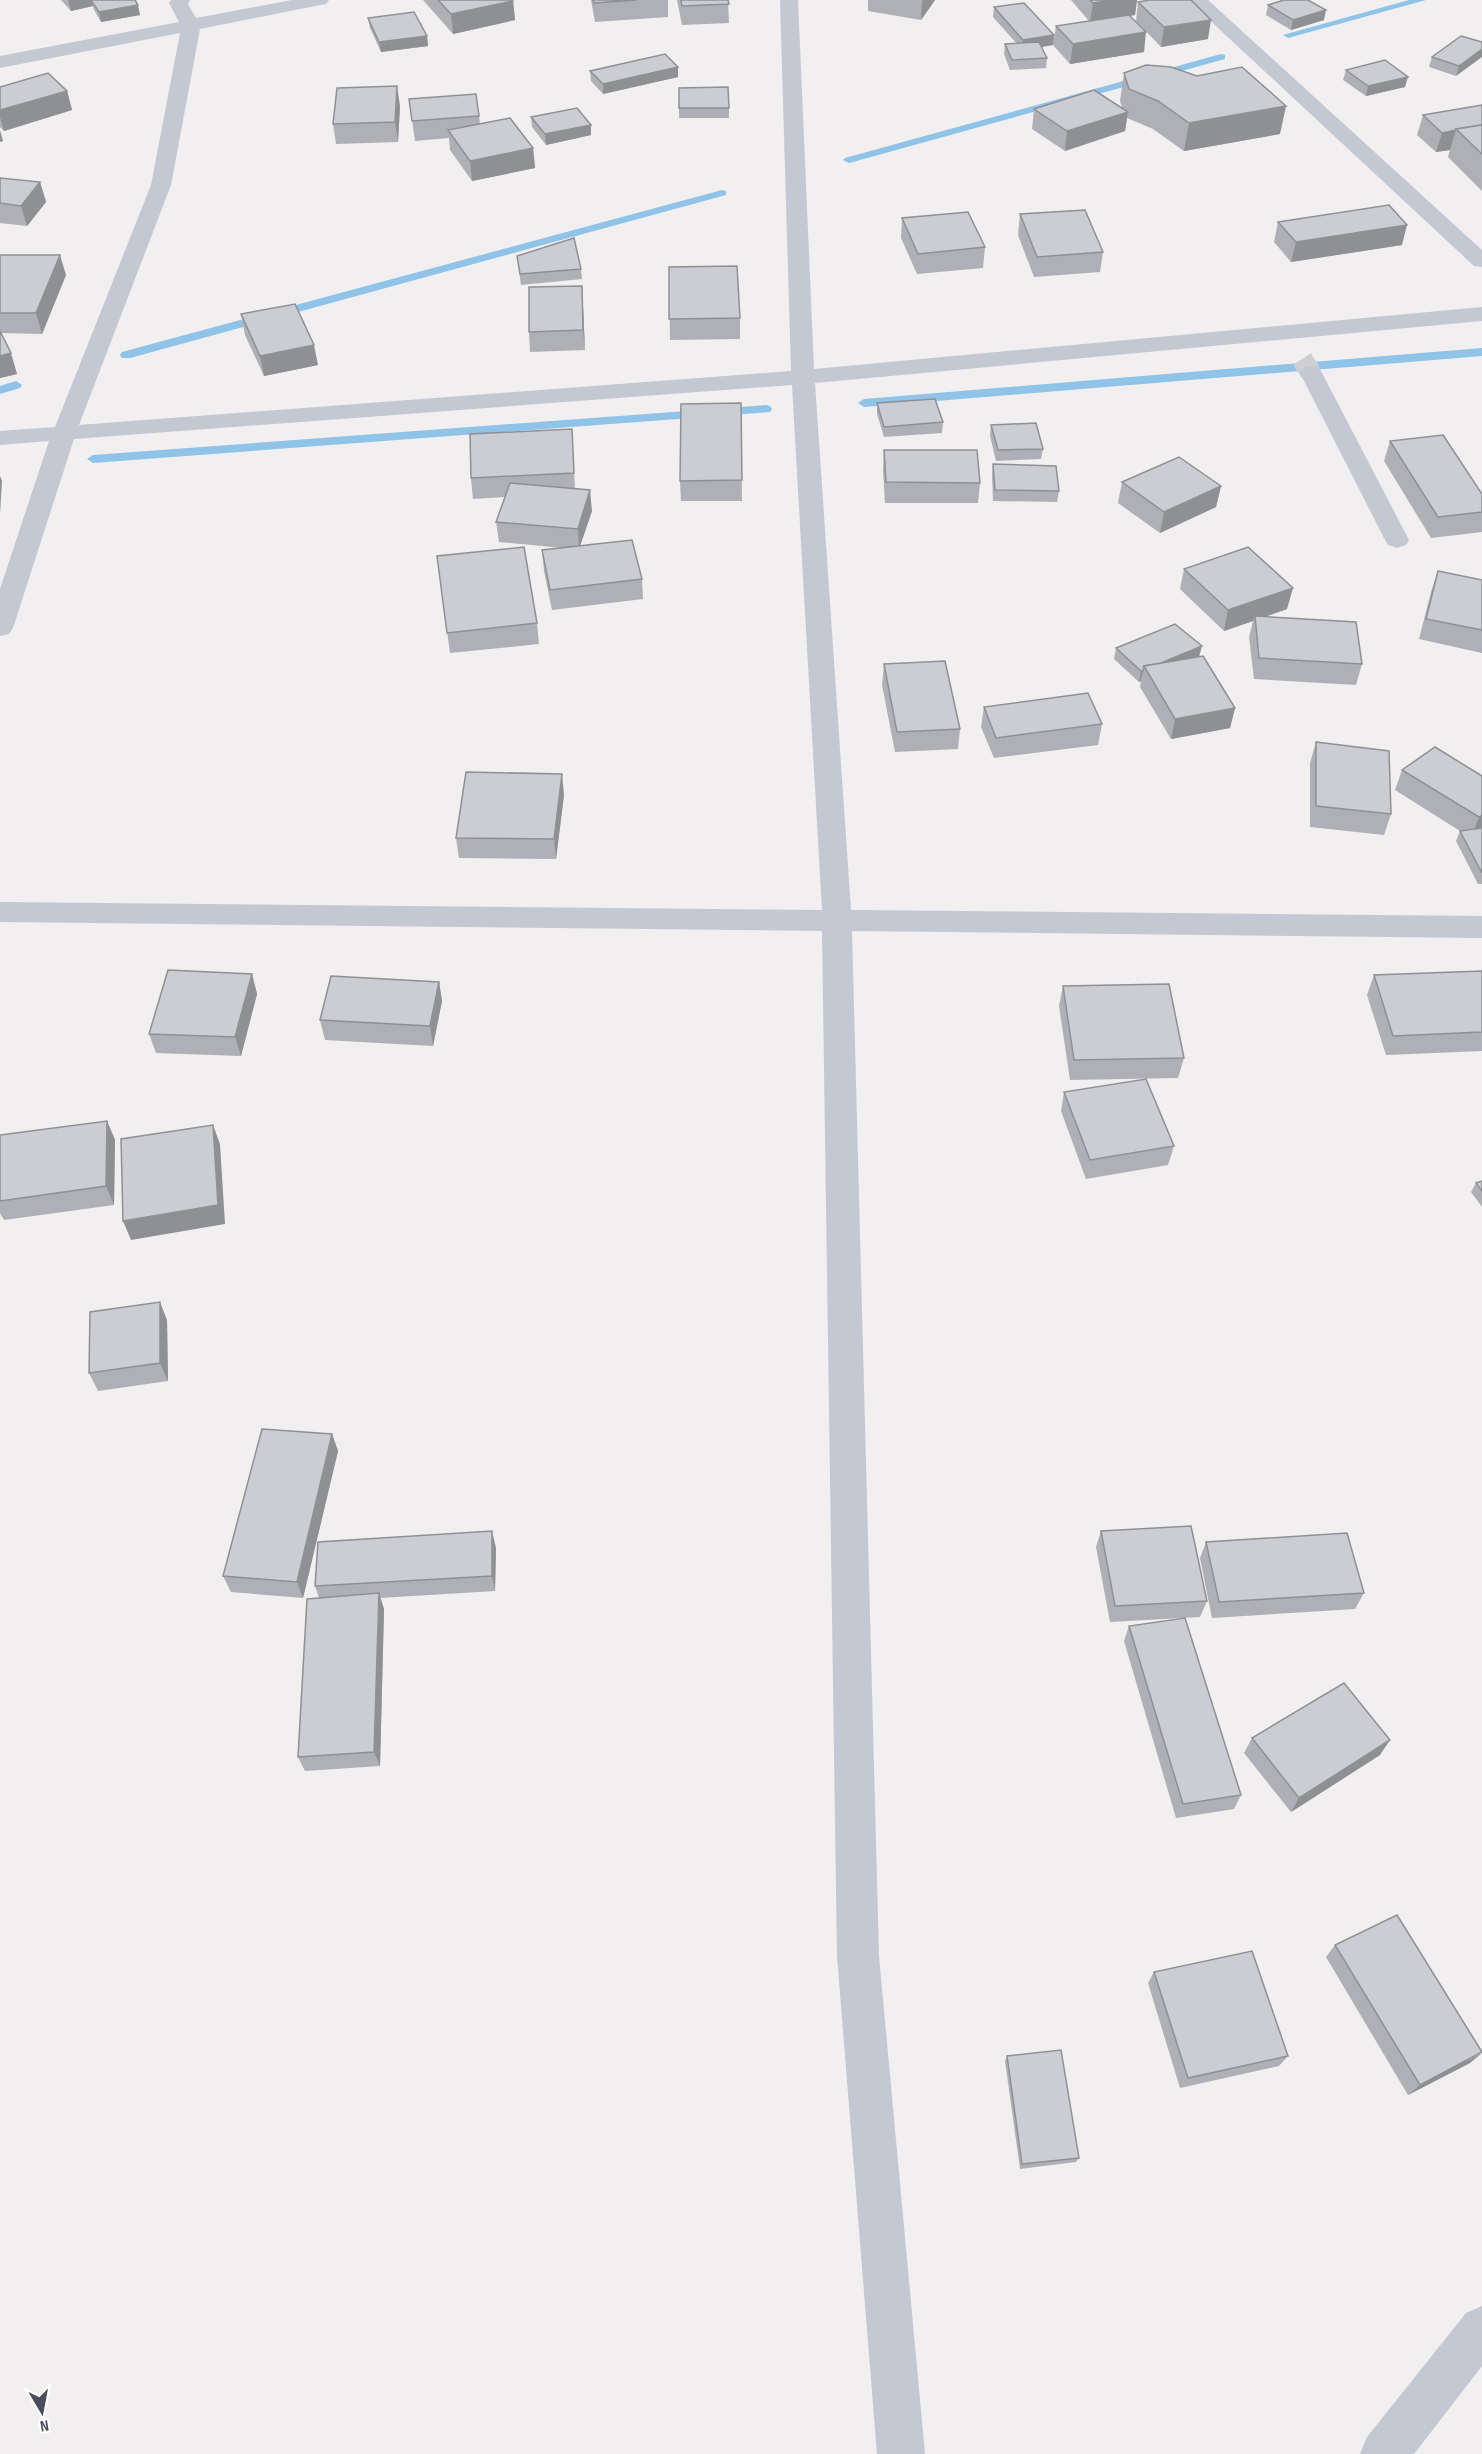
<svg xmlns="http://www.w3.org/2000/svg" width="1482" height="2454" font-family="'Sofia Sans Condensed',sans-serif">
<rect width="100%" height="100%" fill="#f1efef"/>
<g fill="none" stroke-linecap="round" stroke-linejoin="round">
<!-- stream -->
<g fill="#8fc3e7" fill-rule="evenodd">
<polygon points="1409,0 1426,0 1288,38 1283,35"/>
<polygon points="1221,54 1225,55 1225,59 853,162 849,163 843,160 845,158"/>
<polygon points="722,190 726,191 726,195 130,358 122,358 120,355 122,352"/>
<polygon points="1482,348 1482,356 864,407 858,403 864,399"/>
<polygon points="16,381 22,385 20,388 0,394 0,386"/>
<polygon points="766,405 770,406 772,409 770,412 93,463 87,459 93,455"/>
</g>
<!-- minor-tunnel -->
<polyline stroke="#cfcfd1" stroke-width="21" stroke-dasharray="21 10" stroke-linecap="butt" points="1302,359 1311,373"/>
<!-- minor -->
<g fill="#c3c8d3" fill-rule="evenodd">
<polygon points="171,0 190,0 188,4 196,18 292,0 329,0 326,4 320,5 200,29 171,185 79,425 791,371 780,0 798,0 814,369 1482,307 1482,321 815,383 851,910 1482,916 1482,938 852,931 879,1956 925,2454 877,2454 837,1956 822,931 0,922 0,902 822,910 792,385 74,439 13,628 9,634 0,636 0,589 49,441 0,445 0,431 55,427 151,185 180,33 0,68 0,56 179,22 169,3"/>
<polygon points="1188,0 1208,0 1482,250 1482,267 1474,266"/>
<polygon points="1311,366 1319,368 1322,373 1409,540 1406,545 1397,548 1388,545 1385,540 1300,373 1303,368"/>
<polygon points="1482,2306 1482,2366 1414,2454 1360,2454 1367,2437 1466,2313"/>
</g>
</g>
<!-- wall -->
<g fill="#afb0b5">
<polygon points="61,0 135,0 140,15 101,22 94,10 93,6 71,11"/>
<polygon points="423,0 512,0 513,1 515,20 453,34"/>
<polygon points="591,0 668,0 668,17 595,22"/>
<polygon points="677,0 728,0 729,23 682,25"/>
<polygon points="868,0 935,0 921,20 868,11"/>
<polygon points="1071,0 1137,0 1135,15 1130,16 1144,52 1070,64 1053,45 1056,26 1089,21"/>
<polygon points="1138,2 1208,39 1161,47 1136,21"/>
<polygon points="1268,5 1324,20 1291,30 1266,15"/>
<polygon points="994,7 1054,35 1053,45 1041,47 1047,58 1046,68 1010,70 1004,54 1005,44 1017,44 993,17"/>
<polygon points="368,18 427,36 428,46 381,52 370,28"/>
<polygon points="1482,42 1456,76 1429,67 1432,57"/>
<polygon points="678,67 678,77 603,94 591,81 590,71"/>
<polygon points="1346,70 1405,87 1366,96 1343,80"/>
<polygon points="1124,73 1280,134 1184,151 1153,129 1127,118 1125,131 1065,151 1032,129 1034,109 1122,108 1120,101"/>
<polygon points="0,87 67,91 72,110 4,131 0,127"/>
<polygon points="679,88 729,108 729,118 679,118"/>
<polygon points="409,99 479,116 480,124 533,148 535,168 472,181 450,150 449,138 415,141"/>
<polygon points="1482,105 1482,191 1448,157 1450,150 1436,152 1417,135 1423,115"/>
<polygon points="400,106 398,142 336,144 333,124"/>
<polygon points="531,117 591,125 591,135 546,145 532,127"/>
<polygon points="0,178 40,182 46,202 27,226 0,223"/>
<polygon points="1020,214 1103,252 1100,272 1034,277 1018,235"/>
<polygon points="902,218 985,247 983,268 917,274 901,238"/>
<polygon points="1278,222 1402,245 1291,262 1274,242"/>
<polygon points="0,255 66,275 42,334 1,333 17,374 0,378"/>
<polygon points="517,256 581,269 582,279 521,285"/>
<polygon points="669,267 740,318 740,339 670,340"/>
<polygon points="583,306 585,350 530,352 529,332"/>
<polygon points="241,314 318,365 264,376 245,335"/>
<polygon points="741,403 742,501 681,501 680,481"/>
<polygon points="877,403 943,422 942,433 884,437 877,414"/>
<polygon points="991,425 1043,449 1041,459 996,461 990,436"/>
<polygon points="572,429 575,489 592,511 580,546 642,579 643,599 552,610 544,571 542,550 563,548 499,542 496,522 505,497 473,499 471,478"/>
<polygon points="1390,441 1482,494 1482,532 1431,538 1384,461"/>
<polygon points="884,450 980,483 978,503 885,503 883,470"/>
<polygon points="993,464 1059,491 1057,502 993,501 992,475"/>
<polygon points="1122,482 1221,486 1216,507 1160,533 1118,503"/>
<polygon points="437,556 537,623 539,644 450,653"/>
<polygon points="1184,569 1287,609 1265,617 1362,664 1356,685 1254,679 1249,637 1253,621 1224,631 1180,589"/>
<polygon points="1438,571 1482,580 1482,653 1419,639 1431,592"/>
<polygon points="1116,648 1235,708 1230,728 1171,739 1140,687 1141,681 1139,682 1114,659"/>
<polygon points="884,664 960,729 958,749 895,752 882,685"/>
<polygon points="984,707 1102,724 1098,745 994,758 981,727"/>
<polygon points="1316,742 1391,814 1384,835 1310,827 1310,763"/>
<polygon points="1402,770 1482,776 1482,884 1478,884 1456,841 1460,831 1395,790"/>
<polygon points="564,795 556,859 459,858 456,838"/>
<polygon points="1482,971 1482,1051 1386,1055 1367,995 1374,975"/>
<polygon points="252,974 257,994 241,1056 156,1053 149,1034"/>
<polygon points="439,982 442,1001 433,1046 325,1040 320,1020"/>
<polygon points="1063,986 1184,1058 1178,1078 1070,1080 1059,1006"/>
<polygon points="1064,1092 1174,1146 1168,1165 1086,1179 1061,1111"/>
<polygon points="107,1121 115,1140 114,1205 4,1220 0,1213 0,1135"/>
<polygon points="1482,1181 1482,1207 1471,1192 1476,1183"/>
<polygon points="167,1320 168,1381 98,1391 89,1373"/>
<polygon points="332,1434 338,1451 303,1598 231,1592 223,1576"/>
<polygon points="1101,1531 1207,1601 1200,1617 1110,1622 1096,1547"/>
<polygon points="1206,1542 1364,1593 1355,1609 1212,1618 1200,1558"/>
<polygon points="496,1548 495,1591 380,1598 384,1609 380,1766 305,1771 298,1757 319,1598 315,1586"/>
<polygon points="1129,1626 1241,1795 1234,1809 1176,1818 1124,1641"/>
<polygon points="1252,1738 1380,1755 1291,1812 1244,1753"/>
<polygon points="1335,1945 1470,2063 1408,2095 1326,1957"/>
<polygon points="1154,1972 1288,2056 1279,2066 1180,2088 1148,1983"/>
<polygon points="1007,2056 1079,2158 1076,2162 1020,2169 1005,2061"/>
</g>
<!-- shaded-wall -->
<g fill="#8f9094">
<polygon points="68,0 91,0 93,6 71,11"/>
<polygon points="923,0 935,0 921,20 922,1"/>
<polygon points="1112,0 1137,0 1135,15 1090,22 1093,3"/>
<polygon points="513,1 515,20 453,34 451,14"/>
<polygon points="138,5 140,15 101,22 99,12"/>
<polygon points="1326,10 1324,20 1291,30 1293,20"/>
<polygon points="1211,20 1208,39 1161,47 1164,27"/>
<polygon points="1146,32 1144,52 1070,64 1073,44"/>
<polygon points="1054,35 1053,45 1022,50 1023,40"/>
<polygon points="427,36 428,46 381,52 379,42"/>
<polygon points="1482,49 1482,57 1456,76 1459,66"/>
<polygon points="678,67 678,77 603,94 603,84"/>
<polygon points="1408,77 1405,87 1366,96 1368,86"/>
<polygon points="397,86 400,106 398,142 395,122"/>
<polygon points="67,91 72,110 4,131 0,117 0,110"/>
<polygon points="1286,106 1280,134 1184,151 1189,123"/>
<polygon points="1128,112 1125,131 1065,151 1067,131"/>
<polygon points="591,125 591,135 546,145 545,134"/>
<polygon points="0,130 3,141 0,142"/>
<polygon points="1456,130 1450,150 1436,152 1442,133"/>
<polygon points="533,148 535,168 472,181 470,161"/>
<polygon points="40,182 46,202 27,226 21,206"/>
<polygon points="1407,225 1402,245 1291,262 1296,242"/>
<polygon points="60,255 66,275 42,334 36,313"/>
<polygon points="582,286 583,306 585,350 583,330"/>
<polygon points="314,345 318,365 264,376 260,356"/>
<polygon points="11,353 17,374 0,378 0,356"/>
<polygon points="0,476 2,481 0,514"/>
<polygon points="1221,486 1216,507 1160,533 1164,512"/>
<polygon points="590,490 592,511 579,549 578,529"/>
<polygon points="1293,588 1287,609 1255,620 1255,616 1253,621 1224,631 1228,610"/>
<polygon points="1202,646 1199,657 1146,669"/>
<polygon points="1141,671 1143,671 1141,681 1139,682"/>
<polygon points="1235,708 1230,728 1171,739 1175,719"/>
<polygon points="562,774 564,795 556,859 554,839"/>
<polygon points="1482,815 1482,829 1471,838 1479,817"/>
<polygon points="252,974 257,994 241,1056 235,1037"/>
<polygon points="439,982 442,1001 433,1046 430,1026"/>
<polygon points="107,1121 115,1140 114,1205 106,1186"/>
<polygon points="213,1125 220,1144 225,1224 131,1240 123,1221"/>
<polygon points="160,1302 167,1320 168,1381 160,1363"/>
<polygon points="332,1434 338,1451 303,1598 297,1582"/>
<polygon points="492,1531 496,1548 495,1591 492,1576"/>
<polygon points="379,1593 384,1609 380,1766 374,1752"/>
<polygon points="1390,1740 1380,1755 1291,1812 1299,1798"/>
<polygon points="1482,2053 1470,2063 1408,2095 1420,2085"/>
</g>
<!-- building -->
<g fill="#cccdd3" stroke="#8f9094" stroke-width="1.5">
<polygon points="91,0 135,0 138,5 99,12"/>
<polygon points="438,0 512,0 513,1 451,14"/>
<polygon points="593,0 636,0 594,3"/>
<polygon points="681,0 728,0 729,4 682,6"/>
<polygon points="1090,0 1112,0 1093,3"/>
<polygon points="1150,0 1191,0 1211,20 1164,27 1138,2"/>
<polygon points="1284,0 1308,0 1326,10 1293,20 1268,5"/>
<polygon points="1024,3 1054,35 1023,40 994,7"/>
<polygon points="414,12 427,36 379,42 368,18"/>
<polygon points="1129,15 1146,32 1073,44 1056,26"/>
<polygon points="1461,36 1482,42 1482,49 1459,66 1432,57"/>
<polygon points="1039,42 1047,58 1012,60 1005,44"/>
<polygon points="665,54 678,67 603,84 590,71"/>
<polygon points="1385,60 1408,77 1368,86 1346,70"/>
<polygon points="1146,65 1171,67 1197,76 1242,67 1286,106 1189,123 1158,101 1129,89 1124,73"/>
<polygon points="48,73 67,91 0,110 0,87"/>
<polygon points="397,86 395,122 333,124 337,88"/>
<polygon points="728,87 729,108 679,108 679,88"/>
<polygon points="1094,90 1128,112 1067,131 1034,109"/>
<polygon points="476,94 479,116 412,121 409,99"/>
<polygon points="1482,105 1482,125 1456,129 1456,130 1442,133 1423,115"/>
<polygon points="577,108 591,125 545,134 531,117"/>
<polygon points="510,118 533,148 470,161 448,130"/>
<polygon points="1482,125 1482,154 1456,129"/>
<polygon points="0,178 40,182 21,206 0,203"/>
<polygon points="1389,205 1407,225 1296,242 1278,222"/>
<polygon points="1085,210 1103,252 1037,257 1020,214"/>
<polygon points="968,212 985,247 918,254 902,218"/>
<polygon points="574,238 581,269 520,274 517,256"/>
<polygon points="0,255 60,255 36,313 0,313"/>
<polygon points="737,266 740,318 669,319 669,267"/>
<polygon points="582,286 583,330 529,332 529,287"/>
<polygon points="295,304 314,345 260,356 241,314"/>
<polygon points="0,331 11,353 0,356"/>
<polygon points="935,399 943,422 884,427 877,403"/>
<polygon points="741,403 742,480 680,481 681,404"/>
<polygon points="1036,423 1043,449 998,450 991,425"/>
<polygon points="572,429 574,473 471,478 470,434"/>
<polygon points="1443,435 1482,494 1482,512 1438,517 1390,441"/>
<polygon points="884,450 977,450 980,483 886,482"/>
<polygon points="1179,457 1221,486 1164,512 1122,482"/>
<polygon points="993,464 1056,466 1059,491 995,490"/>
<polygon points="510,483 590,490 578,529 496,522"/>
<polygon points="632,540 642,579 550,590 542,550"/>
<polygon points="524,547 537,623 447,633 437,556"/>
<polygon points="1248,547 1293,588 1228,610 1184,569"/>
<polygon points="1438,571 1482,580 1482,630 1426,619"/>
<polygon points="1255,616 1356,622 1362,664 1259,658"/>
<polygon points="1175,624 1202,646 1161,663 1144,666 1143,671 1141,671 1116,648"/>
<polygon points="1203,656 1235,708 1175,719 1144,666"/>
<polygon points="945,661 960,729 897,732 884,664"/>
<polygon points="1088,693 1102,724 996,738 984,707"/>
<polygon points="1316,742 1389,751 1391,814 1316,806"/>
<polygon points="1435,747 1482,776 1482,815 1479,817 1402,770"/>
<polygon points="466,772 562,774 554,839 456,838"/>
<polygon points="1482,828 1482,873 1460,831"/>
<polygon points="168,970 252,974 235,1037 149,1034"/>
<polygon points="1482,971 1482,1032 1393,1036 1374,975"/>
<polygon points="331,976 439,982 430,1026 320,1020"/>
<polygon points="1169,984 1184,1058 1074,1060 1063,986"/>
<polygon points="1146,1079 1174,1146 1090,1160 1064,1092"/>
<polygon points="107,1121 106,1186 0,1201 0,1135"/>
<polygon points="213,1125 218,1205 123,1221 121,1139"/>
<polygon points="1482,1181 1482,1191 1476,1183"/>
<polygon points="160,1302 160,1363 89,1373 90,1312"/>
<polygon points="262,1429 332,1434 297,1582 223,1576"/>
<polygon points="1191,1526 1207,1601 1115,1606 1101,1531"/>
<polygon points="492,1531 492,1576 315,1586 318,1542"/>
<polygon points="1347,1533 1364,1593 1219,1602 1206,1542"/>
<polygon points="379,1593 374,1752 298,1757 307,1599"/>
<polygon points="1185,1618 1241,1795 1183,1804 1129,1626"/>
<polygon points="1344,1683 1390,1740 1299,1798 1252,1738"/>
<polygon points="1397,1915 1482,2052 1420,2085 1335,1945"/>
<polygon points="1252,1951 1288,2056 1188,2078 1154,1972"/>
<polygon points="1061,2050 1079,2158 1022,2164 1007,2056"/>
</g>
<!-- north arrow -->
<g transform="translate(42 2412) rotate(170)" stroke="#ffffff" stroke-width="4.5" paint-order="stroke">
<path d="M0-4.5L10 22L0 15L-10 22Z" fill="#484e5b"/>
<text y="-9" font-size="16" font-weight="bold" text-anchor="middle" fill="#484e5b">N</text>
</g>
</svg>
